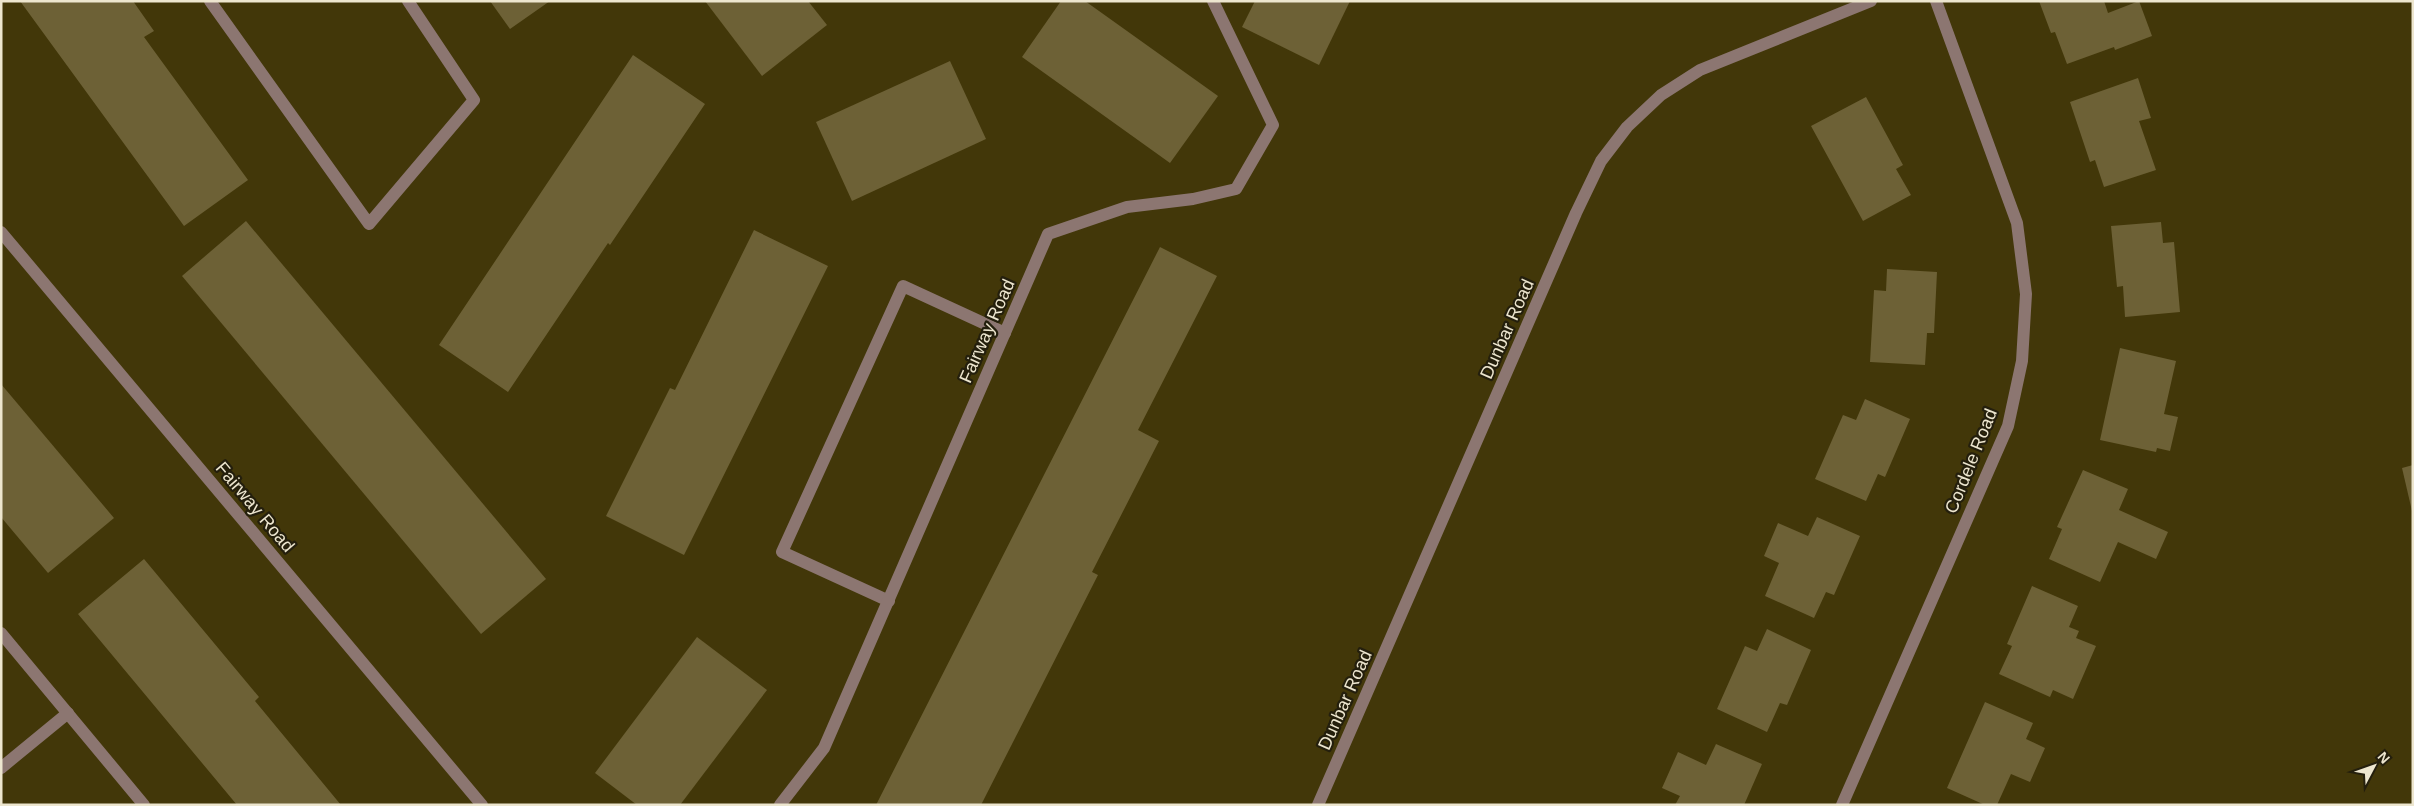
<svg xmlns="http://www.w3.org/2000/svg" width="2414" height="806" font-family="Helvetica,sans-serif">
<rect width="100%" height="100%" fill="#423709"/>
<!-- building -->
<g fill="#6d6136">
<polygon points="20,1 133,1 154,31 144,37 248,180 184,226"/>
<polygon points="490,1 550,1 510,29"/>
<polygon points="705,1 808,1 827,25 762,76"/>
<polygon points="1061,1 1085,1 1218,96 1170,163 1022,57"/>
<polygon points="1255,1 1350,1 1319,65 1242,27"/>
<polygon points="2039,1 2104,1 2108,13 2139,1 2152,36 2115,50 2114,47 2067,64 2055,32 2051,33"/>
<polygon points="633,55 705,104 610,245 608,243 508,392 439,345"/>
<polygon points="950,61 986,139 852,201 816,122"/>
<polygon points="2138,78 2151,118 2139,121 2156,170 2104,187 2095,160 2090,162 2070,102"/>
<polygon points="1866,97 1903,165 1896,169 1911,195 1863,221 1811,126"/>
<polygon points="246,221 546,579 481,634 182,276"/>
<polygon points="2161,222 2163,243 2174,242 2180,312 2125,317 2123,286 2117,287 2111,226"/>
<polygon points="754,230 828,266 684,555 606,516 670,388 675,390"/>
<polygon points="1160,247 1217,276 1138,430 1159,441 1092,572 1098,575 981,805 876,805"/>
<polygon points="1887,269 1937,272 1934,333 1927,333 1925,365 1870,362 1874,290 1886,291"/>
<polygon points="2120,348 2176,361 2164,414 2178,417 2170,451 2157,448 2156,452 2100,440"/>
<polygon points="1,384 114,518 48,573 1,517"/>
<polygon points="1865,399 1910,419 1885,477 1878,474 1866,501 1815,479 1843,415 1856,420"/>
<polygon points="2413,465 2413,511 2412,511 2402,468"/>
<polygon points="2083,470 2128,489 2119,510 2168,532 2156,559 2118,542 2100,582 2049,559 2062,529 2057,527"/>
<polygon points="1817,517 1860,536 1834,595 1826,592 1814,618 1765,596 1779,563 1764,556 1778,523 1808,536"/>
<polygon points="144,559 259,697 255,701 341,805 237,805 78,614"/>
<polygon points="2032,586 2078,606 2069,627 2079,631 2076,638 2096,646 2073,699 2053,690 2050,697 1999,674 2012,646 2007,644"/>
<polygon points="1767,629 1811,650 1787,705 1780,703 1767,732 1717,709 1745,646 1757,651"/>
<polygon points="697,637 767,690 680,805 637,805 595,773"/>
<polygon points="1985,702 2033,723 2026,739 2045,748 2030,782 2011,774 1997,805 1985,805 1947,788"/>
<polygon points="1716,744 1762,764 1744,805 1675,805 1680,796 1662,788 1678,752 1706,765"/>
</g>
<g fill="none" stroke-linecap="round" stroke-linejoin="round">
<!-- minor -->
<g stroke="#8c7671" stroke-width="12">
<polyline points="210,1 369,224 474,100 408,1"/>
<polyline points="1,232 482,805"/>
<polyline points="889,601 782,552 903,286 1005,333"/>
<polyline points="1,633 144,805"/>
<polyline points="1,768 68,713"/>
<polyline points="780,805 824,748 1048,234 1127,207 1193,199 1236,189 1273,125 1213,1"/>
<polyline points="1318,805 1576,213 1601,161 1627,127 1661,95 1700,70 1871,1"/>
<polyline points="1842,805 2008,426 2022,361 2026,294 2017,223 1936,1"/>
</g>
</g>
<g text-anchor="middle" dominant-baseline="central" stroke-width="4.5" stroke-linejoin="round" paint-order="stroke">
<!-- street labels -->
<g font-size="18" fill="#ede6cf" stroke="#241f0d">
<text transform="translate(1507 329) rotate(-66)">Dunbar Road</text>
<text transform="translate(987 331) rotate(-66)">Fairway Road</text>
<text transform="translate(1971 461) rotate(-68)">Cordele Road</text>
<text transform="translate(255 507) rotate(50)">Fairway Road</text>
<text transform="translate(1345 700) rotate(-66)">Dunbar Road</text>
</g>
</g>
<!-- border -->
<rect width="2414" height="806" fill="none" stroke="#ede6cf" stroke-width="5"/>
<!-- north arrow -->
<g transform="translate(2374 766) rotate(49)" stroke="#241f0d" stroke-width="4" paint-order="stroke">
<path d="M0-4L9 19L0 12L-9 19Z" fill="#ede6cf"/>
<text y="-8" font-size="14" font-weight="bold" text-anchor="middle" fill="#ede6cf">N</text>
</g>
</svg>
